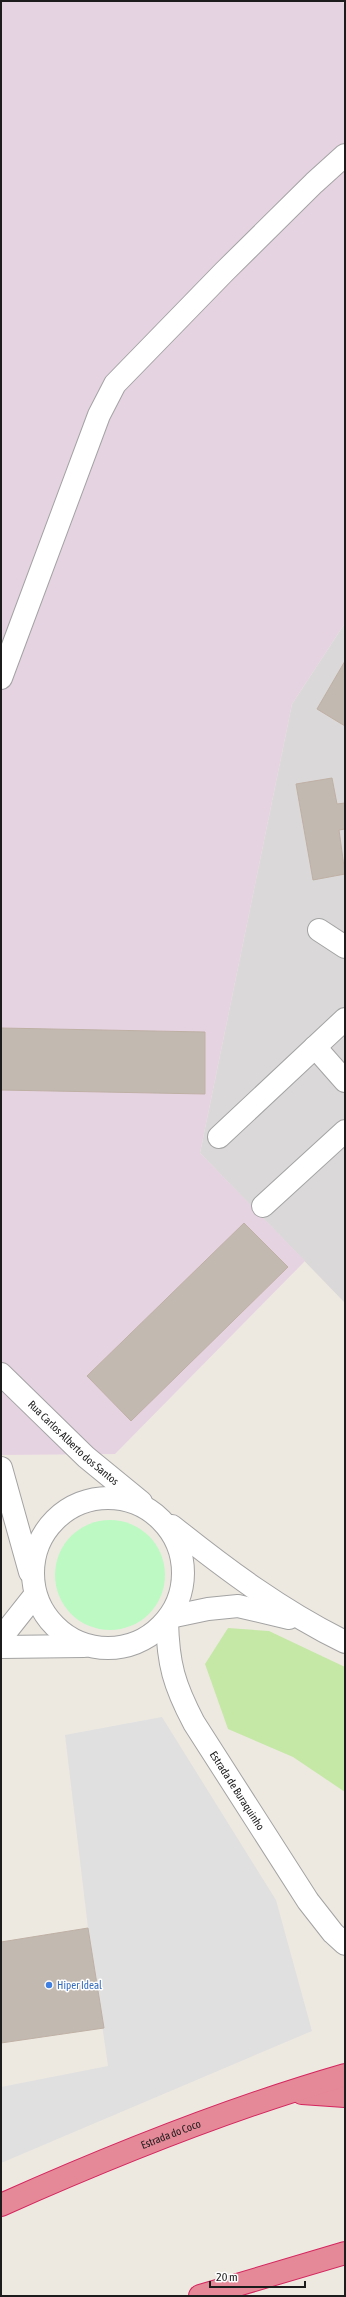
<svg xmlns="http://www.w3.org/2000/svg" width="346" height="2297" font-family="'Asap Condensed',sans-serif">
<rect width="100%" height="100%" fill="#ede9e1"/>
<!-- residential -->
<polygon fill="#dad8d8" points="345,623 345,1303 200,1153 292,704"/>
<!-- industrial -->
<polygon fill="#e6d3e2" points="1,1 342,1 345,6 345,623 292,704 200,1153 305,1261 115,1454 1,1455"/>
<!-- grass -->
<polygon fill="#c5e8a6" points="228,1628 269,1631 345,1667 345,1792 293,1757 228,1729 205,1664"/>
<!-- park -->
<circle fill="#bdf9c3" cx="110" cy="1575" r="55"/>
<!-- parking -->
<polygon fill="#e0e0e0" points="162,1717 276,1900 312,2031 1,2163 1,2087 108,2066 88,1928 65,1735"/>
<!-- building -->
<g fill="#c2b9b1" stroke="#bfb0a4">
<polygon points="345,661 345,726 317,709"/>
<polygon points="332,778 337,804 345,803 345,829 339,830 345,874 313,880 296,784"/>
<polygon points="1,1028 205,1032 205,1094 1,1090"/>
<polygon points="244,1223 288,1267 131,1421 87,1376"/>
<polygon points="88,1928 104,2028 1,2043 1,1942"/>
</g>
<g fill="none" stroke-linecap="round" stroke-linejoin="round">
<!-- minor casing -->
<g stroke="#a3a3a3" stroke-width="24">
<g id="minor">
<polyline points="1,678 99,415 115,384 224,272 314,183 345,155"/>
<polyline points="319,930 345,947"/>
<polyline points="315,1047 345,1081"/>
<polyline points="219,1137 345,1019"/>
<polyline points="263,1206 345,1131"/>
<path id="s1" d="M1,1374L86,1457L141,1502"/>
<polyline points="1,1468 30,1572"/>
<circle cx="108" cy="1573" r="75"/>
<path d="M172,1526C227,1570 282,1611 345,1642"/>
<polyline points="170,1617 208,1609 238,1606 289,1618"/>
<path id="s2" d="M167,1621C168,1664 174,1685 194,1723L308,1901L333,1933L345,1944"/>
<polyline points="1,1638 35,1595"/>
<polyline points="1,1647 84,1646"/>
</g>
</g>
<!-- highway casing -->
<g stroke="#d5245d" stroke-width="24">
<g id="highway">
<polyline points="302,2093 345,2096"/>
<path id="s3" d="M1,2205C113,2155 227,2109 345,2075"/>
<polyline points="200,2296 345,2253"/>
</g>
</g>
<!-- minor -->
<use href="#minor" stroke="#fff" stroke-width="22"/>
<!-- highway -->
<use href="#highway" stroke="#e58897" stroke-width="22"/>
</g>
<!-- markers -->
<circle fill="#3f7fe0" stroke="#fff" stroke-width="1.5" cx="49" cy="1985" r="4"/>
<g text-anchor="middle" dominant-baseline="central" stroke-width="3" stroke-linejoin="round" paint-order="stroke">
<!-- street labels -->
<g font-size="11" fill="#1c1c1c" stroke="#fff">
<text stroke="none"><textPath href="#s1" startOffset="100">Rua Carlos Alberto dos Santos</textPath></text>
<text stroke="none"><textPath href="#s2" startOffset="187">Estrada de Buraquinho</textPath></text>
<text stroke="none"><textPath href="#s3" startOffset="184">Estrada do Coco</textPath></text>
</g>
<!-- shop labels -->
<g font-size="11" fill="#366cbe" stroke="#fff" text-anchor="start">
<text x="57" y="1985">Hiper Ideal</text>
</g>
</g>
<!-- border -->
<rect width="346" height="2297" fill="none" stroke="#1c1c1c" stroke-width="4"/>
<!-- scale -->
<path d="M210 2281v6h95v-6" fill="none" stroke="#1c1c1c" stroke-width="2"/>
<text x="216" y="2281" font-size="12" fill="#1c1c1c" stroke="#ffffff" stroke-width="3" paint-order="stroke">20 m</text>
</svg>
